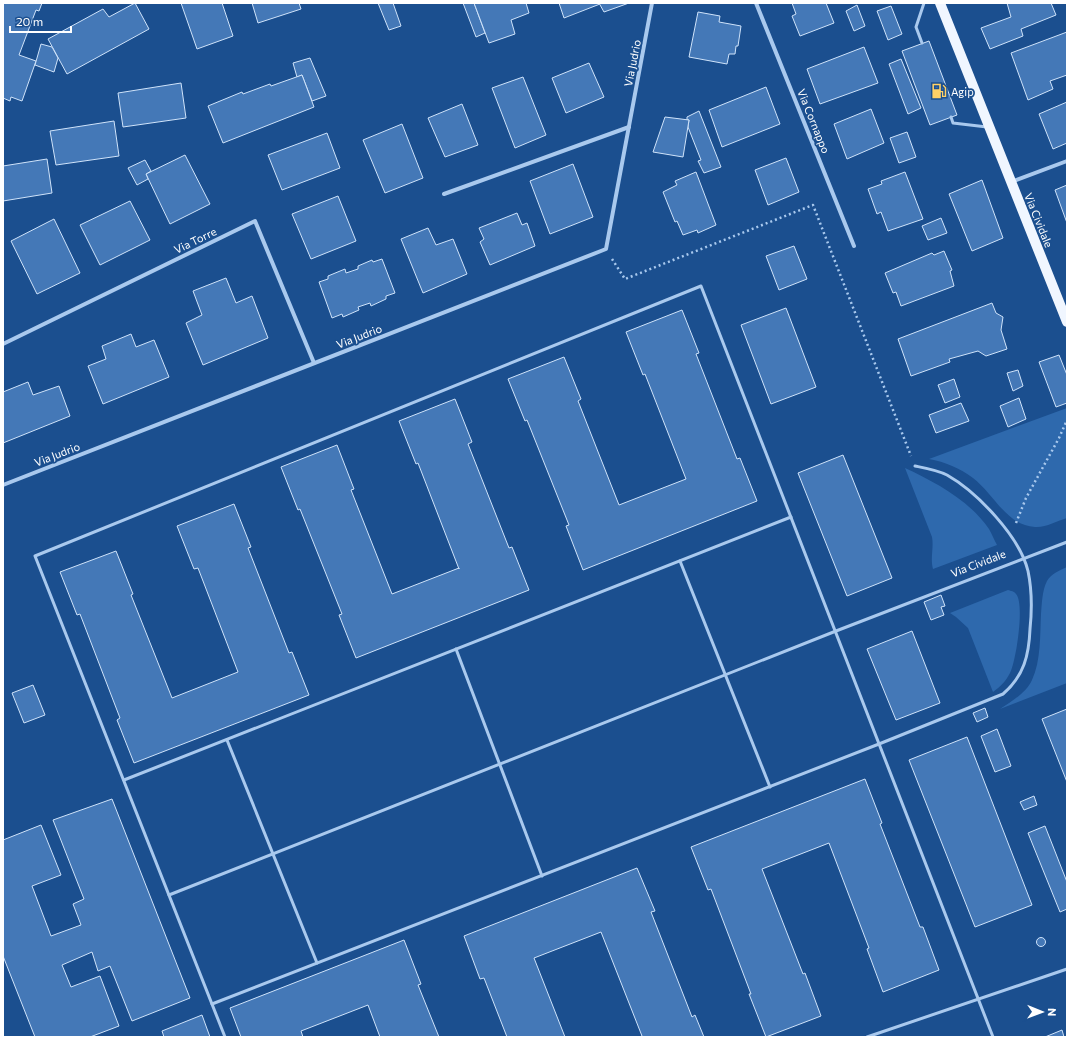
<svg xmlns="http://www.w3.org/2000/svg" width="1070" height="1040" font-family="Commissioner,sans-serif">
<rect width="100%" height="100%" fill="#1b4f8f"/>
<!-- green -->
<g fill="#2e69ad">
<path d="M1067,408V518C1057,521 1045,528 1035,527C1007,526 993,493 973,478C960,468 945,462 929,459Z"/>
<path d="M905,468C935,482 969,500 989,529C992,534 994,540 997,545L933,569C930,558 934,548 932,537Z"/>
<path d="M1067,567V683L1000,709C1012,701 1026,693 1032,680C1041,661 1040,635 1041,614C1042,603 1042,591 1047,581C1051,574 1060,570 1067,567Z"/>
<path d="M1008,590C1011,591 1014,591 1016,594C1025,604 1016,661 1010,673C1006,681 1001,686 993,692L968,628L956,617L950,613Z"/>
</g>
<!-- building -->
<g fill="#4478b7" stroke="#cfe3fa">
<polygon points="3,3 42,3 39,11 36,10 19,55 36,61 22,101 11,97 10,101 3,98"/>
<polygon points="135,3 149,29 67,74 48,39 103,9 109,17"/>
<polygon points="181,3 222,3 233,36 197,49"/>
<polygon points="252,3 299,3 301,9 258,23"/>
<polygon points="378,3 393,3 401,26 389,30"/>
<polygon points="463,3 474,3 485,33 476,37"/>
<polygon points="474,3 526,3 529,13 511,20 515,34 489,43"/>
<polygon points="559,3 599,3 600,4 564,18"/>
<polygon points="599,3 629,3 604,12"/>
<polygon points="792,3 826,3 834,23 800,36 792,16 796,14"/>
<polygon points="1007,3 1051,3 1056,15 1021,29 1023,36 990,49 981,28 1011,17"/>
<polygon points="857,5 865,26 854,31 846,11"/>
<polygon points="891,6 902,34 888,40 877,11"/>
<polygon points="698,12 720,16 719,22 741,26 738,46 736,46 735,54 729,54 727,64 689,57"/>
<polygon points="1067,32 1067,75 1050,81 1053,89 1028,100 1011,53"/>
<polygon points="929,41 957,115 930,125 902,51"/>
<polygon points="41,44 52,47 58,58 54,72 35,65"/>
<polygon points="864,47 878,83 820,104 807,69"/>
<polygon points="310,58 326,96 312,101 302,75 297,77 293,63"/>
<polygon points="901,59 921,108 908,114 889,64"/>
<polygon points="589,63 604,97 566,113 552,78"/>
<polygon points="302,75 314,107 223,143 208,106 242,92 243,94 270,84 271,86"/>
<polygon points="523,77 546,135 515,148 492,88"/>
<polygon points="181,83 186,118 123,127 118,93"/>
<polygon points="766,87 780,124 722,147 709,110"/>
<polygon points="1067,102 1067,143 1053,149 1039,114"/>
<polygon points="462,104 478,145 445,157 428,118"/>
<polygon points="871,109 884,143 847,159 834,124"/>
<polygon points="699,111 721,167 704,173 698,161 701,160 688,127 689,120 687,120 687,117"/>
<polygon points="665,117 689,120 683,157 653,152"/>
<polygon points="114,121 119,156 56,165 50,131"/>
<polygon points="402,124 423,178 385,193 363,140"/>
<polygon points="907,132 916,157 899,163 890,138"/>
<polygon points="327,133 340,168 282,190 268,155"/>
<polygon points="185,155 210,204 170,224 146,174"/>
<polygon points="786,158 799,192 768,205 755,170"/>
<polygon points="47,159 52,193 3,201 3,166"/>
<polygon points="145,160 151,171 146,174 148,179 137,185 128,168"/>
<polygon points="573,164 593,217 550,234 530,181"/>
<polygon points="696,172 716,225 698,233 697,230 683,235 677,221 675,222 663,192 677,185 675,181"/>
<polygon points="905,172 923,219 888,231 881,212 877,214 868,189 882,184 881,181"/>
<polygon points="982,180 1003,238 972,251 949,194"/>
<polygon points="1067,185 1067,223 1055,190"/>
<polygon points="338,196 356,241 311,259 292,214"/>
<polygon points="130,201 150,240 100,265 80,225"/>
<polygon points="517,213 522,225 527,223 535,246 490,265 480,242 484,239 479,228"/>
<polygon points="941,218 947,233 928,240 922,226"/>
<polygon points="54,219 80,273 37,294 11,241"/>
<polygon points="428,228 436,245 453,239 467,274 423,293 401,239"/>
<polygon points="794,246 807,279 779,290 766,256"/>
<polygon points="944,251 952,270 950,271 954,286 901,306 896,292 893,293 885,273 932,253 934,255"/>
<polygon points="382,259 395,293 386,296 386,299 371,306 370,303 358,307 359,310 343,317 342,314 332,318 319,282 328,279 328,276 345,269 346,273 358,269 358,266 372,260 373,262"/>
<polygon points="226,278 236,303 252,296 268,338 203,365 186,323 202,315 193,291"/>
<polygon points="992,303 996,313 1003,317 1001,330 1007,349 986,356 978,351 949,359 950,362 911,376 898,339"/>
<polygon points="786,308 816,387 771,404 741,325"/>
<polygon points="682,310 699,353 696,354 737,459 740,458 757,501 583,570 566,526 569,525 527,420 525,421 508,379 564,357 581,399 578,401 619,505 686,479 645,374 643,375 626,332"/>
<polygon points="131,334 136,347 154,340 169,377 103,404 88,366 106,359 102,346"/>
<polygon points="1059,355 1067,375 1067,403 1056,407 1039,362"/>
<polygon points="1018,370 1023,386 1013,391 1007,373"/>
<polygon points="954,379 960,397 945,403 938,385"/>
<polygon points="28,382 33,395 59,386 70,416 3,443 3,392"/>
<polygon points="1019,398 1026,419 1008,427 1000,406"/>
<polygon points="455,399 472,442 468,444 509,548 512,547 529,590 356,658 339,615 342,614 300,509 298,510 281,467 337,445 354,489 351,490 392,594 459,568 459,569 418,463 416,464 399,421"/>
<polygon points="961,403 969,421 936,433 929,415"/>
<polygon points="843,455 892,578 847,596 798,473"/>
<polygon points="234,504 251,547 248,548 289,653 292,652 309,695 134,763 117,720 120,718 80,614 77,615 60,572 116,551 133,594 131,595 172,698 238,672 198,568 194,569 177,526"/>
<polygon points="941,595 945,606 941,607 944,615 931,620 924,602"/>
<polygon points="912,631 940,703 896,720 867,649"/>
<polygon points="33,685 45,715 24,723 12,693"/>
<polygon points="985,708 988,717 977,722 973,713"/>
<polygon points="1067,709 1067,782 1042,719"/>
<polygon points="997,729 1011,766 995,772 981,736"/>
<polygon points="967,737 1032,905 975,927 909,760"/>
<polygon points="865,779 882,823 880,824 920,927 923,927 939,970 883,992 867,949 869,948 829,843 762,869 803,974 805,973 821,1016 766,1037 749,994 751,994 711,889 708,890 691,847"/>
<polygon points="1034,796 1037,805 1024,810 1020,802"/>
<polygon points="112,799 190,998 132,1021 110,966 98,971 92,952 62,965 71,987 100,976 119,1026 90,1037 35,1037 3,956 3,840 41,825 61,875 32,886 51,936 81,925 73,904 84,899 53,820"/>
<polygon points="1045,826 1067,882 1067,909 1060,912 1028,833"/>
<polygon points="637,868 655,911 651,912 692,1017 695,1015 704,1037 640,1037 642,1036 601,932 534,958 565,1037 507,1037 484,978 480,979 464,936"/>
<circle cx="1041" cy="942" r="4.5"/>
<polygon points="404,940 421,984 418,985 439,1037 380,1037 368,1005 301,1031 303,1037 241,1037 230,1008"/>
<polygon points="202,1015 210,1037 164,1037 162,1031"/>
<polygon points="1062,1030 1064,1037 1045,1037"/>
</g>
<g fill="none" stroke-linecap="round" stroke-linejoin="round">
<!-- path -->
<g stroke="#a9c9ee" stroke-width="2.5" stroke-dasharray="2 3" stroke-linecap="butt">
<polyline points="612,259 625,279 813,205 911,456"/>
<polyline points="1016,523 1026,498 1059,438 1067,420"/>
</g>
<!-- service -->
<g stroke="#a9c9ee" stroke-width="3">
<polyline points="922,43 916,27 924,3"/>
<polyline points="951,117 953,123 987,127"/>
<polyline points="680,561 770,787"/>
<polyline points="456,649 542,876"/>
<polyline points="227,740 317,963"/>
<polyline points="124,780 791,517"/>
<polyline points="169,895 836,631 1067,542"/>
<path d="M212,1004L879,744L1003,694C1024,676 1029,655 1030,629C1032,610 1032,590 1028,571C1020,537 977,492 947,475C937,470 925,468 915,466"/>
<polyline points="225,1037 35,556 701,286 993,1037"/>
<polyline points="867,1037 1067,969"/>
</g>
<!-- minor -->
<g stroke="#a9c9ee" stroke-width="4">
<polyline points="756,3 854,246"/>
<polyline points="1011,182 1067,161"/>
<polyline points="444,194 629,127"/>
<polyline points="3,344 255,221 314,363"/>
<polyline points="3,485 606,249 652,3"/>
</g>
<!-- primary -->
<polyline stroke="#f0f6ff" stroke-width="10" points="940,3 1067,322"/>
</g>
<!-- icons -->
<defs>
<g id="fuel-bare" transform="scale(1.2)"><path d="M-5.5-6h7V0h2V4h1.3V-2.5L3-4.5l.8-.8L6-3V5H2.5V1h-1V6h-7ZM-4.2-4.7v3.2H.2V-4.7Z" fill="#ffd166" stroke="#1b4f8f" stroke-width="2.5" paint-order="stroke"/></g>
</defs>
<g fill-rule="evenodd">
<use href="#fuel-bare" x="939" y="91"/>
</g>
<g text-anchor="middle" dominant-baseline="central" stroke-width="3.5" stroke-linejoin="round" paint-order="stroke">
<!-- street labels -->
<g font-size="11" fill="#fff" stroke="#1b4f8f">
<text transform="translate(632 63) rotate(-79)">Via Judrio</text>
<text transform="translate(814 121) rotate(68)">Via Cornappo</text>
<text transform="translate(1039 220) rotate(68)">Via Cividale</text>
<text transform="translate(195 240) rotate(-26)">Via Torre</text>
<text transform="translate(359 336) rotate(-21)">Via Judrio</text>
<text transform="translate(57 454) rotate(-21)">Via Judrio</text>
<text transform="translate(978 563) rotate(-21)">Via Cividale</text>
</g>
<!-- poi labels -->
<g font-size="11" fill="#fff" stroke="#1b4f8f" text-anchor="start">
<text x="951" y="91">Agip</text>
</g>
</g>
<!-- border -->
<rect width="1070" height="1040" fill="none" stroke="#ffffff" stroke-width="8"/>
<!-- north arrow -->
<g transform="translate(1042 1012) rotate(91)" stroke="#1b4f8f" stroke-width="3" paint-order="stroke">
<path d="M0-3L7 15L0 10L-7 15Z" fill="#ffffff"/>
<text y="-6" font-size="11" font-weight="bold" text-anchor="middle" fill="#ffffff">N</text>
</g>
<!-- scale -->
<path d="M10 26v6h61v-6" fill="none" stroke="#ffffff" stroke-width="2"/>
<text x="16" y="26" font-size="12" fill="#ffffff" stroke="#1b4f8f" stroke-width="3" paint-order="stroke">20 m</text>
</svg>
